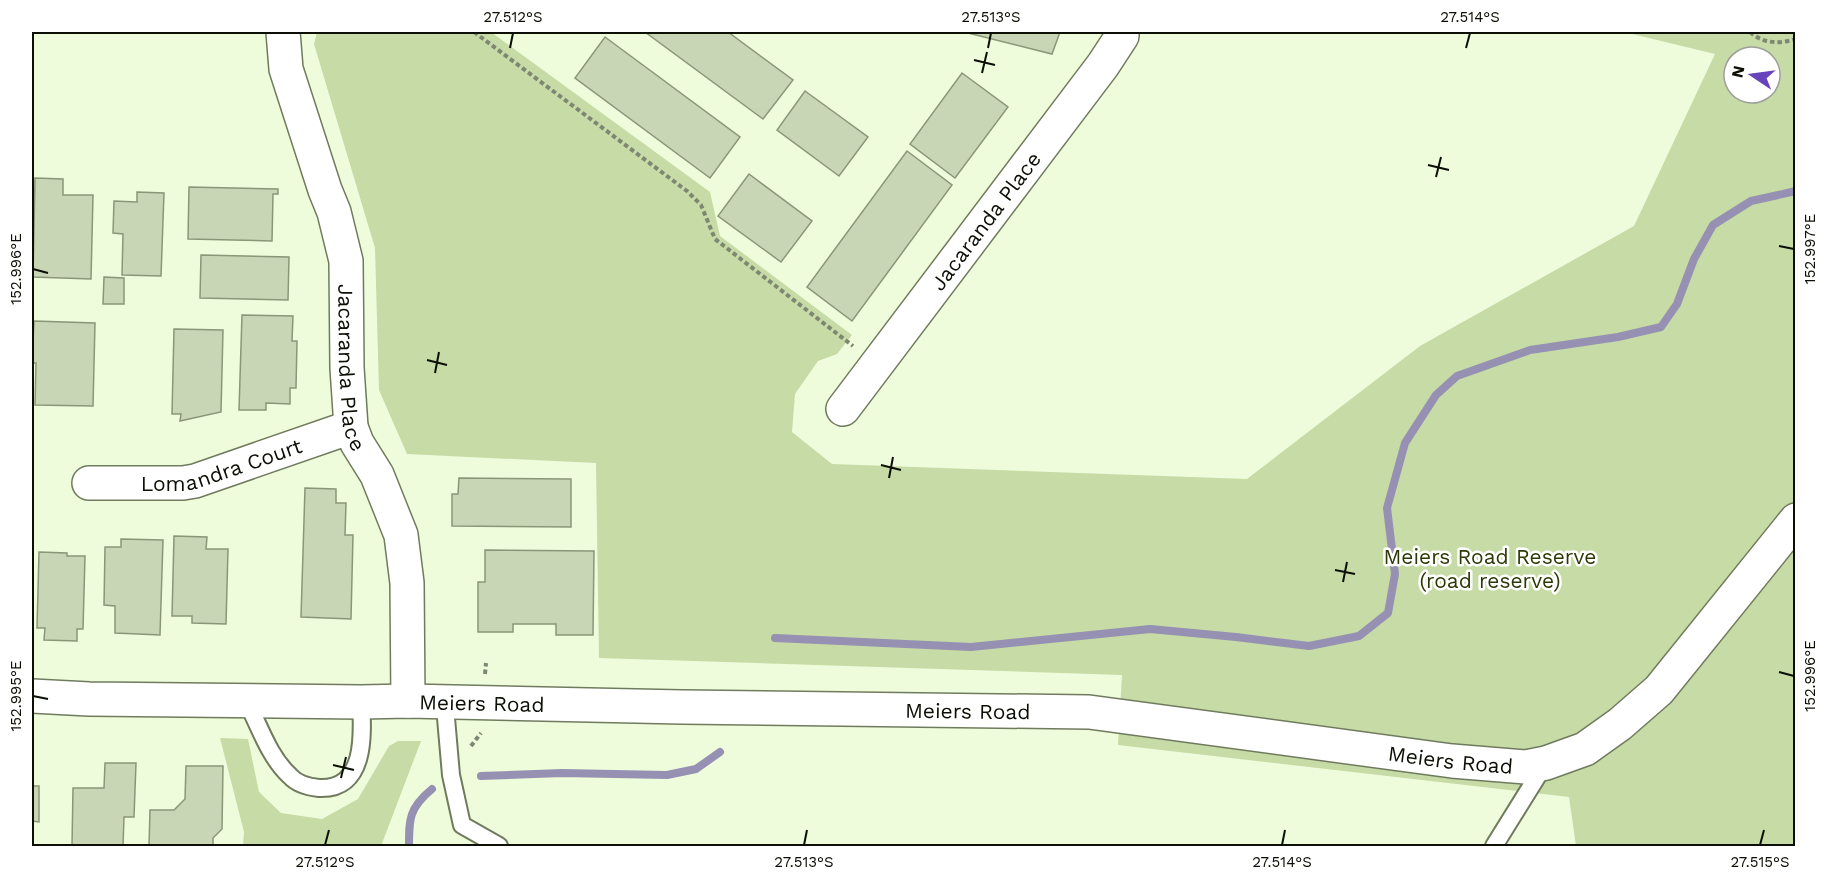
<svg xmlns="http://www.w3.org/2000/svg" width="1827" height="878" font-family="'Work Sans',sans-serif">
<rect width="100%" height="100%" fill="#effcdb"/>
<!-- green -->
<g fill="#c6dba5" fill-rule="evenodd">
<path d="M317,32H491L710,192L720,236L852,335L837,354L818,361L795,394L792,432L832,464L1247,479L1420,346L1634,226L1715,54L1624,32H1795V846H1576L1569,797L1118,745L1122,675L599,658L596,463L407,454L379,390L375,248L314,44ZM1734,57H1770V93H1734Z"/>
<polygon points="220,738 248,739 259,792 281,813 322,819 358,799 389,746 398,741 421,741 381,846 243,846 244,832"/>
</g>
<g fill="none" stroke-linecap="round" stroke-linejoin="round">
<!-- stream -->
<g stroke="#9690b3" stroke-width="8">
<polyline points="775,638 971,647 1150,629 1236,637 1309,646 1359,636 1388,613 1395,574 1387,508 1405,443 1436,395 1457,376 1530,350 1618,337 1661,327 1677,304 1694,259 1713,225 1751,201 1796,191"/>
<polyline points="481,776 562,773 667,775 696,769 720,752"/>
<path d="M409,846C409,819 409,808 432,789"/>
</g>
</g>
<!-- building -->
<g fill="#c9d6b6" stroke="#8a9678" stroke-width="1.5">
<polygon points="645,32 728,32 793,80 763,119"/>
<polygon points="964,32 1060,32 1052,54"/>
<polygon points="605,37 740,137 710,178 575,78"/>
<polygon points="962,73 1008,107 955,178 910,144"/>
<polygon points="805,91 868,137 839,176 777,130"/>
<polygon points="907,151 952,185 852,321 807,287"/>
<polygon points="749,174 812,221 781,262 718,216"/>
<polygon points="35,178 63,179 63,195 93,195 91,279 33,277"/>
<polygon points="189,187 278,189 278,194 273,194 272,241 188,239"/>
<polygon points="137,192 164,193 161,276 122,275 123,234 113,233 114,201 137,202"/>
<polygon points="201,255 289,257 288,300 200,298"/>
<polygon points="104,277 124,278 124,304 103,304"/>
<polygon points="242,315 293,316 292,341 297,341 296,388 290,388 290,404 266,403 266,410 239,410"/>
<polygon points="34,321 95,323 93,406 35,405 36,363 32,363"/>
<polygon points="174,329 223,330 221,412 180,421 181,414 172,414"/>
<polygon points="459,478 571,479 571,527 452,526 452,494 458,494"/>
<polygon points="305,488 336,489 336,503 346,503 345,535 353,535 351,619 301,617"/>
<polygon points="174,536 207,537 206,549 228,549 226,624 192,623 192,616 172,616"/>
<polygon points="121,539 163,540 160,635 115,633 115,606 104,605 105,547 121,547"/>
<polygon points="485,550 594,551 593,635 556,635 556,624 513,624 513,632 478,632 478,582 485,582"/>
<polygon points="39,552 67,553 67,556 85,556 83,629 77,629 77,641 44,640 45,628 37,628"/>
<polygon points="105,763 136,763 134,817 124,817 123,846 72,846 73,788 104,788"/>
<polygon points="186,766 223,766 222,829 213,838 213,846 149,846 150,810 174,810 185,799"/>
<polygon points="32,786 39,786 39,822 32,821"/>
</g>
<g fill="none" stroke-linecap="round" stroke-linejoin="round">
<!-- lane casing -->
<g stroke="#707b5e" stroke-width="20">
<g id="lane">
<path d="M246,700C259,725 269,757 290,776C297,784 309,787 319,788C366,790 363,735 361,702"/>
<polyline points="446,718 451,775 462,825 499,846"/>
<polyline points="1494,846 1545,764"/>
</g>
</g>
<!-- street casing -->
<g stroke="#707b5e" stroke-width="36">
<g id="street">
<path id="s1" d="M283,32L286,69L325,190L334,212L346,261L347,368L351,427L357,443L377,475L401,535L407,583L408,701"/>
<path id="s2" d="M843,409L1103,65L1122,36V32"/>
<path id="s3" d="M89,483H183L195,481L351,427"/>
<path id="s4" d="M32,696L89,699L361,702L408,701L682,707L1089,712L1452,761L1526,767L1546,763L1585,749L1620,724L1659,690L1796,520"/>
</g>
</g>
<!-- path -->
<g stroke="#7e8771" stroke-width="4" stroke-dasharray="4.5 3" stroke-linecap="butt">
<polyline points="474,32 687,191 701,205 715,239 853,346"/>
<path d="M1750,32C1763,44 1780,44 1796,39"/>
<polyline points="485,674 486,663"/>
<polyline points="471,746 481,733"/>
</g>
<!-- lane -->
<use href="#lane" stroke="#fff" stroke-width="16"/>
<!-- street -->
<use href="#street" stroke="#fff" stroke-width="33"/>
</g>
<!-- ticks -->
<path fill="none" stroke="#0b0f05" stroke-width="2" d="M510,48L513,33M988,48L991,33M1466,48L1470,33M974,60L995,65M982,73L987,52M1428,165L1449,170M1436,177L1441,157M1779,246L1794,249M33,269L48,273M427,360L447,365M435,373L439,352M881,465L901,470M889,478L893,457M1335,570L1355,574M1343,582L1347,562M1779,672L1794,676M33,696L48,699M333,765L354,770M341,778L346,757M325,845L329,830M804,845L807,830M1282,845L1285,830M1760,845L1764,830"/>
<g text-anchor="middle" dominant-baseline="central" stroke-width="5" stroke-linejoin="round" paint-order="stroke">
<!-- street labels -->
<g font-size="21" fill="#0b0f05" stroke="#fff">
<text stroke="none"><textPath href="#s2" startOffset="236">Jacaranda Place</textPath></text>
<text stroke="none"><textPath href="#s1" startOffset="345">Jacaranda Place</textPath></text>
<text stroke="none"><textPath href="#s3" startOffset="135">Lomandra Court</textPath></text>
<text stroke="none"><textPath href="#s4" startOffset="450">Meiers Road</textPath></text>
<text stroke="none"><textPath href="#s4" startOffset="936">Meiers Road</textPath></text>
<text stroke="none"><textPath href="#s4" startOffset="1422">Meiers Road</textPath></text>
</g>
<!-- park labels -->
<g font-size="21" fill="#2b3a07" stroke="#fff">
<text x="1490" y="556">Meiers Road Reserve<tspan x="1490" dy="24">(road reserve)</tspan></text>
</g>
</g>
<!-- border -->
<rect width="1827" height="878" fill="none" stroke="#ffffff" stroke-width="66"/>
<!-- north arrow -->
<g transform="translate(1752 75) rotate(283)"><circle r="28" fill="#ffffff" stroke="#9d9f9b" stroke-width="1.5"/>
<path d="M0-4.5L10 22L0 15L-10 22Z" fill="#6743bc"/>
<text y="-9" font-size="16" font-weight="bold" text-anchor="middle" fill="#0b0f05">N</text>
</g>
<rect x="33" y="33" width="1761" height="812" fill="none" stroke="#0b0f05" stroke-width="2"/>
<g font-size="15" text-anchor="middle" fill="#0b0f05">
<text x="513" y="22">27.512°S</text>
<text x="991" y="22">27.513°S</text>
<text x="1470" y="22">27.514°S</text>
<text transform="translate(1810 249) rotate(-90)" y="5">152.997°E</text>
<text transform="translate(16 269) rotate(-90)" y="5">152.996°E</text>
<text transform="translate(1810 676) rotate(-90)" y="5">152.996°E</text>
<text transform="translate(16 696) rotate(-90)" y="5">152.995°E</text>
<text x="325" y="867">27.512°S</text>
<text x="804" y="867">27.513°S</text>
<text x="1282" y="867">27.514°S</text>
<text x="1760" y="867">27.515°S</text>
</g>
</svg>
